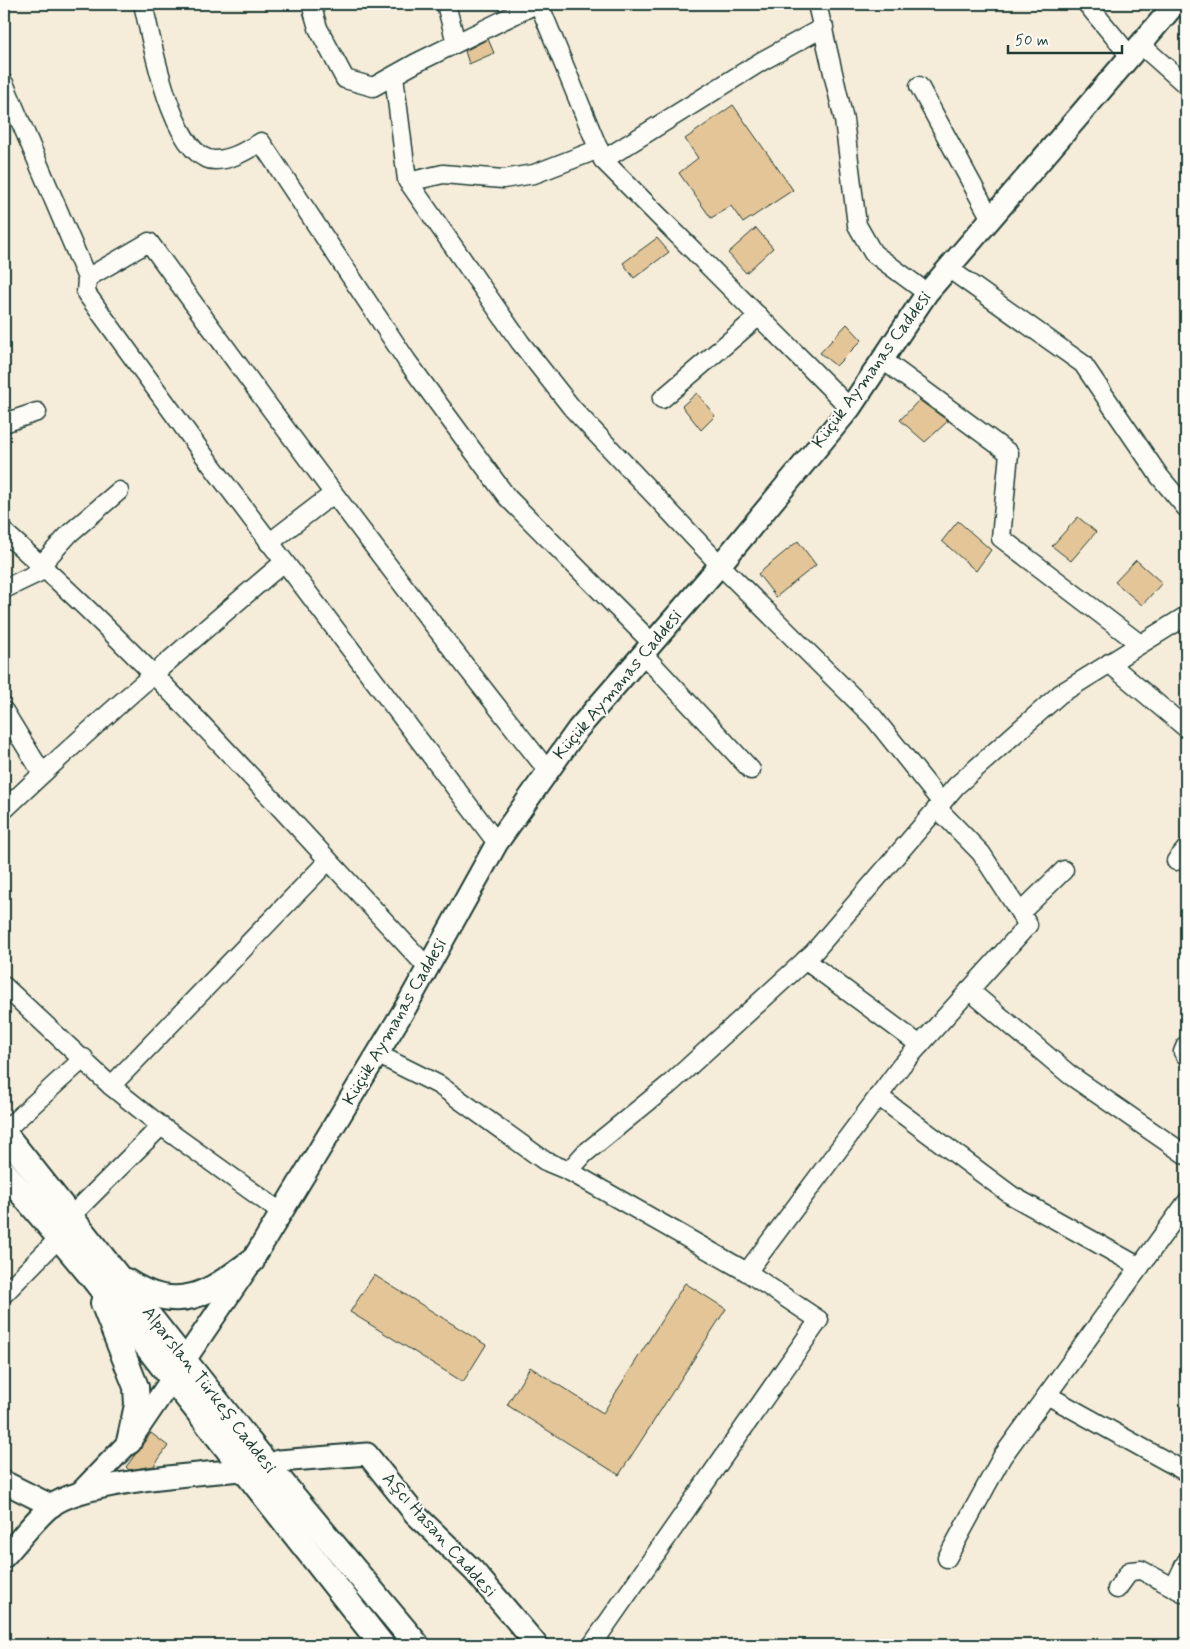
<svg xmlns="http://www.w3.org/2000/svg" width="1190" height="1649" font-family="Mynerve,sans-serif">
<rect width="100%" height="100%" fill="#f6ecda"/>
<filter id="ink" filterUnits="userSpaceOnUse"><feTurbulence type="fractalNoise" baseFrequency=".02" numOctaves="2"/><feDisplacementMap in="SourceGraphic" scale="10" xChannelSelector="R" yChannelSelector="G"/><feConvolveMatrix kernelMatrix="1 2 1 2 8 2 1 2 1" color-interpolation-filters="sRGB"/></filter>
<g filter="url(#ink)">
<!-- building -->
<g fill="#e4c597" stroke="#1f3d34">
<polygon points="488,39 494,53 469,64 465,51"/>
<polygon points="733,105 793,190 743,223 731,206 711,218 679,173 698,158 685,139"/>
<polygon points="756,228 773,248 746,273 728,253"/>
<polygon points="657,238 669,252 634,278 623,263"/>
<polygon points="847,324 862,340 836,366 820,353"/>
<polygon points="697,393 715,416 701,430 682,406"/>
<polygon points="919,400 948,421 925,442 900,420"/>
<polygon points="1078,517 1096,532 1071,561 1052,546"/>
<polygon points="958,521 991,550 976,571 942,541"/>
<polygon points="798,541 816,565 776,597 758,574"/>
<polygon points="1136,560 1162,583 1142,605 1115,582"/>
<polygon points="374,1275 486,1345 463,1382 350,1312"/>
<polygon points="685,1283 726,1309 619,1475 507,1405 530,1367 603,1413"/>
<polygon points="151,1433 168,1446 154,1466 129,1470 126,1467"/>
</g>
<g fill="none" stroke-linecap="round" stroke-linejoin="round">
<!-- minor casing -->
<g stroke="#1f3d34" stroke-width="21">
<g id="minor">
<path d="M143,4C151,36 172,161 215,160C232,160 247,150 261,142L407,361L507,497L652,643"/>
<polyline points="311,4 318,28 345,79 373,87 416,63 536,4"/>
<polyline points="446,4 456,43"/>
<polyline points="539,4 603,160 850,408"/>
<polyline points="817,4 844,120 857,225 873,253 927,293"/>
<polyline points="1087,4 1130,56"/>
<polyline points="1140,44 1186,85"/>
<polyline points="394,76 407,180 520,342 572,408 720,565 874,718 942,803"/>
<polyline points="4,83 87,278 86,293 200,450 497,843"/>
<polyline points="919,86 991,219"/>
<polyline points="603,160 762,61 824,27"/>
<polyline points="408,182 443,174 503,179 534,174 599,149"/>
<polyline points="948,268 1083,364 1160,477 1186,508"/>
<path d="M87,278L149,242C278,421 410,598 548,771"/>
<polyline points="883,360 1009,453 1001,538 1140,644"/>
<polyline points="662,399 759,316"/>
<polyline points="4,423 37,412"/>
<path d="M4,532C156,666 290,820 428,968"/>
<polyline points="269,543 333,494"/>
<polyline points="41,565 70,533 119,491"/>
<polyline points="4,589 46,569"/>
<polyline points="643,654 751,770"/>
<polyline points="1109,663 1186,728"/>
<polyline points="4,711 42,773"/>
<path d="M4,810C94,724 189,643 284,562"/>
<polyline points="1176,861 1186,849"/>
<polyline points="1020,913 1064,870"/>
<polyline points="805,960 920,1045"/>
<polyline points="4,986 111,1086 161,1126 282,1213"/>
<polyline points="969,990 1070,1075 1186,1155"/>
<polyline points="1186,1045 1183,1052 1186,1056"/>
<polyline points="377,1054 439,1085 545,1161 569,1171 747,1272 819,1320 592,1645"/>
<polyline points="111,1086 328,861"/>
<polyline points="878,1096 1011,1195 1140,1267"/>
<polyline points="4,1131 84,1058"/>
<polyline points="569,1171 584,1154 671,1083 813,953 956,786 1060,694 1186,616"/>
<polyline points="71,1216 161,1126"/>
<polyline points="747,1272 901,1066 1028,925 981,853 937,808"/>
<polyline points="4,1294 59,1238"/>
<polyline points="1047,1395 1186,1472"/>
<polyline points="947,1558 1002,1457 1186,1203"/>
<polyline points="1174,1587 1186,1562"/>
<polyline points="1117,1589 1130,1571 1141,1570 1186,1594"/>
</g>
</g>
<!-- tertiary casing -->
<g stroke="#1f3d34" stroke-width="25">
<g id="tertiary">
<polyline points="269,1467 279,1461 367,1454 415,1514 474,1571 537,1645"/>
<polyline points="4,1482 52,1506"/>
<polyline points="82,1491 129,1442 252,1261 407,1005 497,843 578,729 720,565 850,408 927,293 1175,4"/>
<path d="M4,1557C19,1541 34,1520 51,1506C83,1481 199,1474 242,1470"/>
</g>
</g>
<!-- secondary casing -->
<g stroke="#1f3d34" stroke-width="28">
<g id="secondary">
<polyline points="4,1133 269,1467 417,1645"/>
<polyline points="4,1172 93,1278 382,1645"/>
<path d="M126,1281C178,1315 208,1294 252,1261"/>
<polyline points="103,1303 136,1387 137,1405 129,1442"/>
</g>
</g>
<!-- minor -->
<use href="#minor" stroke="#fdfcf7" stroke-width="18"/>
<!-- tertiary -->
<use href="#tertiary" stroke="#fdfcf7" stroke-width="21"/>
<!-- secondary -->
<use href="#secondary" stroke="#fdfcf7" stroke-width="24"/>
</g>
</g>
<g text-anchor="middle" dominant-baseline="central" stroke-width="4" stroke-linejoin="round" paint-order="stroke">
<!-- street labels -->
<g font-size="18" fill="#1f3d34" stroke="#fdfcf7">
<text transform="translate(872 370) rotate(-54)">Küçük Aymanas Caddesi</text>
<text transform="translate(618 685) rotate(-50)">Küçük Aymanas Caddesi</text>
<text transform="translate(395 1022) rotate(-60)">Küçük Aymanas Caddesi</text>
<text transform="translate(209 1390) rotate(52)">Alparslan Türkeş Caddesi</text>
<text transform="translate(439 1535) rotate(48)">Aşcı Hasan Caddesi</text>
</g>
</g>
<!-- margin -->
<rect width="1190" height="1649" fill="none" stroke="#fdfcf7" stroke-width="20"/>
<rect x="10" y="10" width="1170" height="1629" fill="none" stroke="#1f3d34" stroke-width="2" filter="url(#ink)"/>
<!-- scale -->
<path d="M1008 45v8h114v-8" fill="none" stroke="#1f3d34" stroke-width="2.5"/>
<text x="1015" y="45" font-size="15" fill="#1f3d34" stroke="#fdfcf7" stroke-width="4" paint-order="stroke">50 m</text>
</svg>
